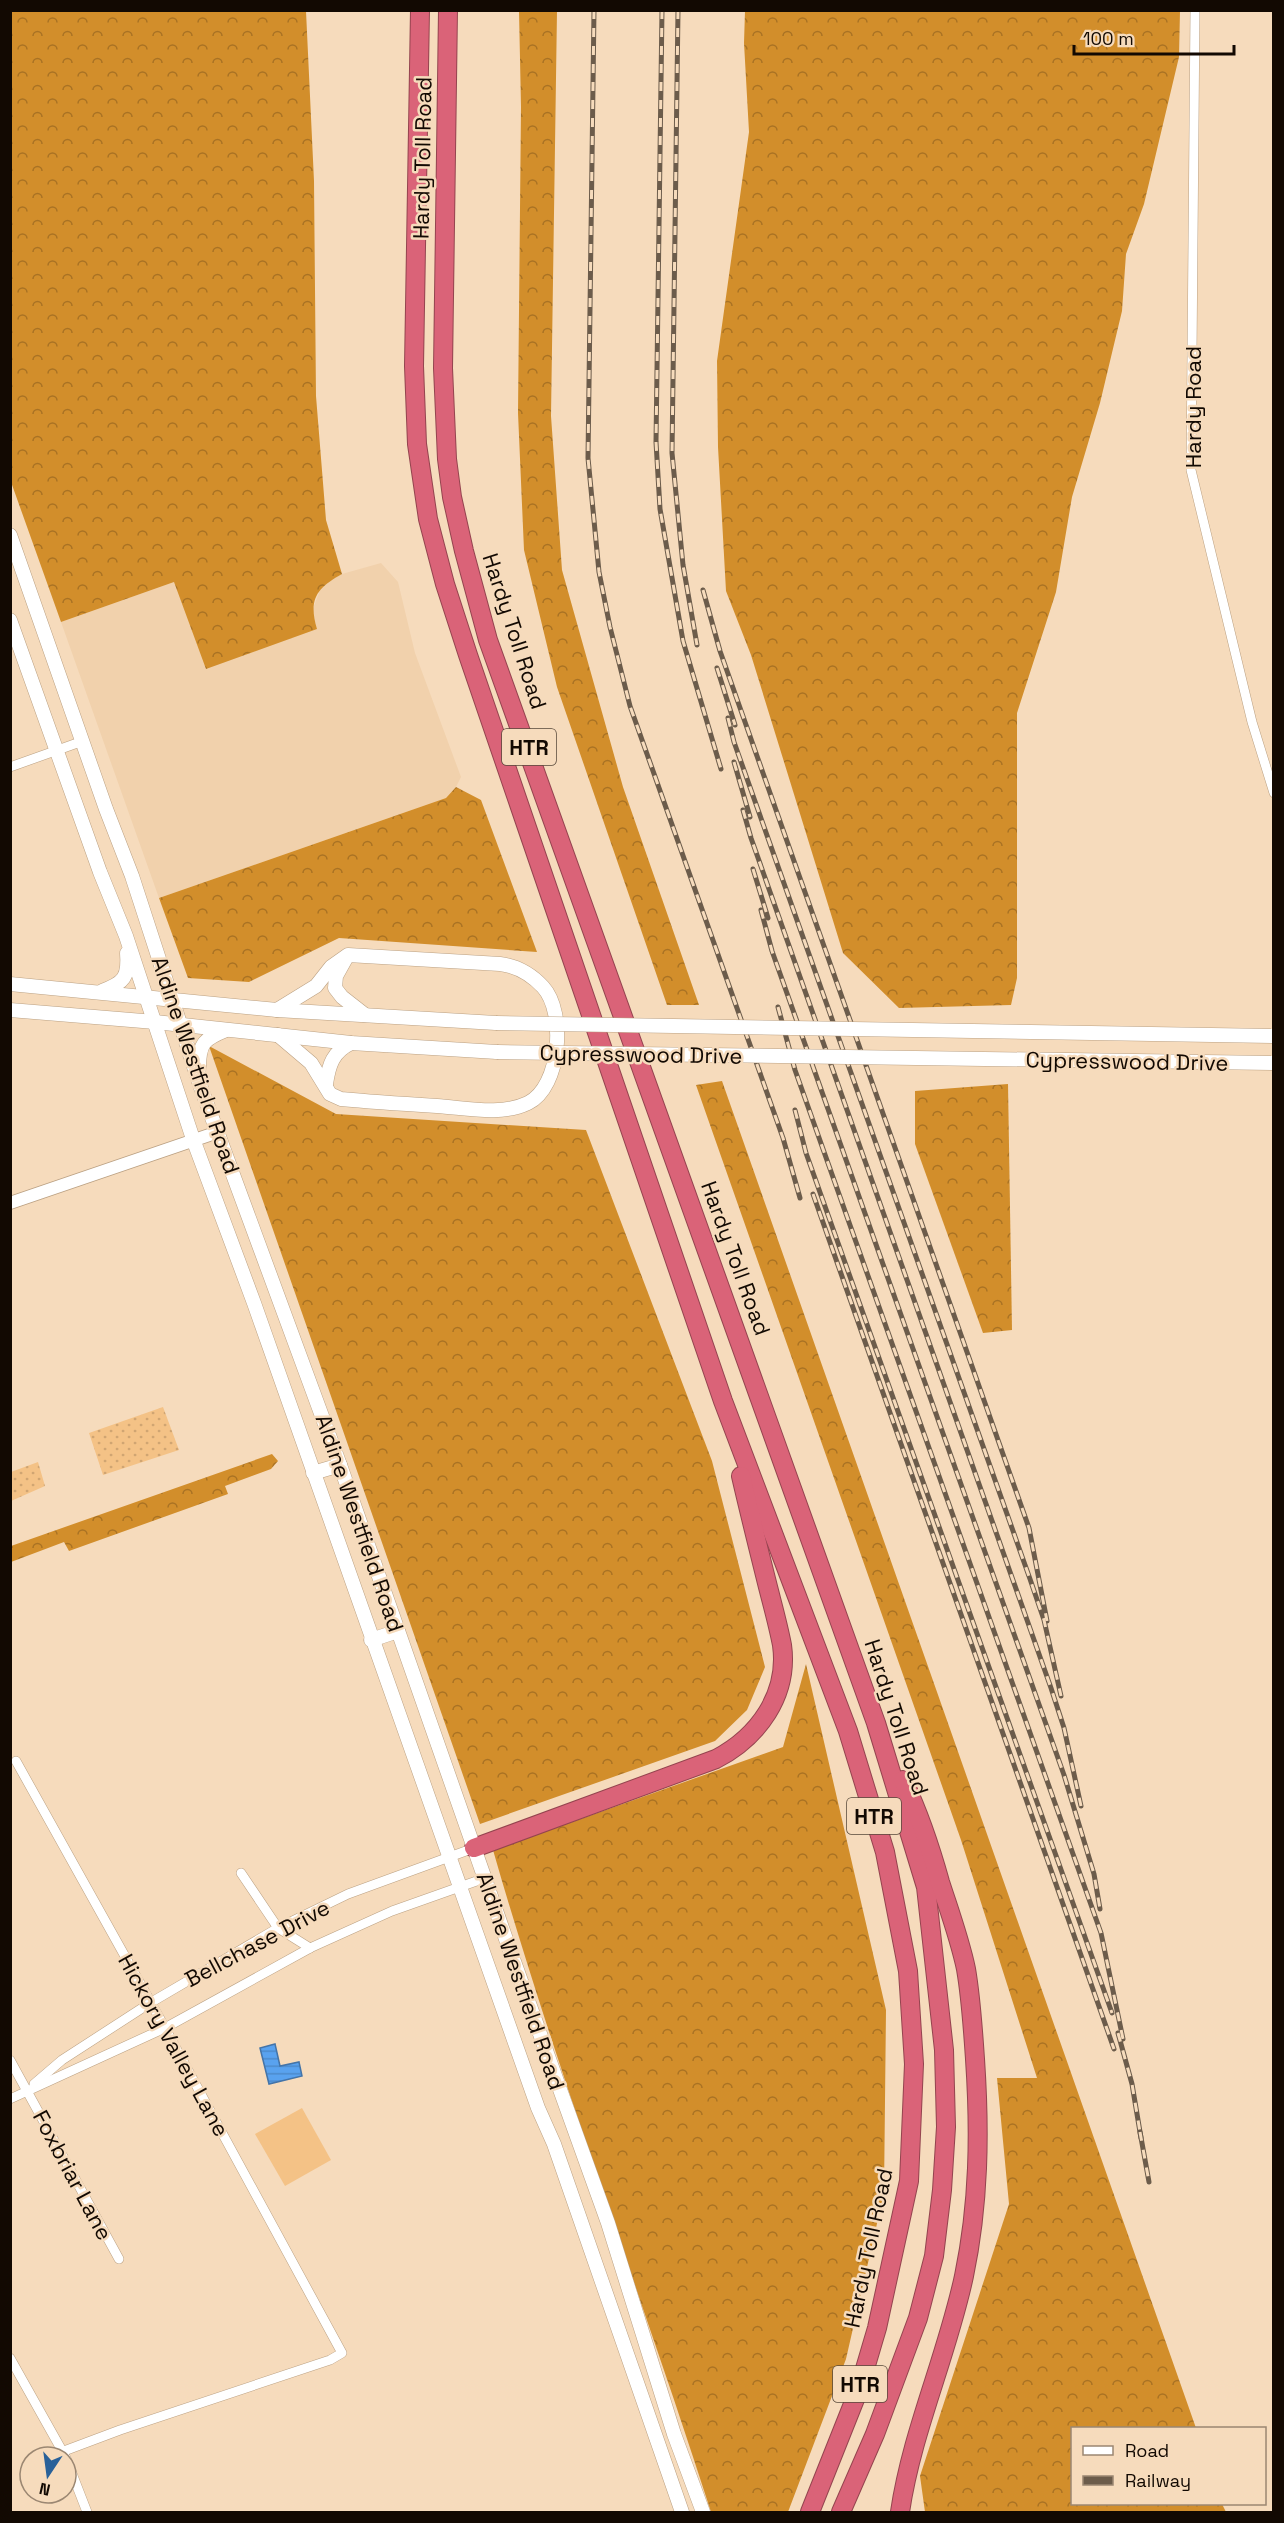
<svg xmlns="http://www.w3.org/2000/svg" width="1284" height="2523" font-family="'Space Grotesk',sans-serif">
<defs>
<pattern id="grass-dots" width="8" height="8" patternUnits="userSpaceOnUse" patternTransform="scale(1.5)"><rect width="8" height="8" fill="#f4c286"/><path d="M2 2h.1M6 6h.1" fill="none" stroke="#d0a572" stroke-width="1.8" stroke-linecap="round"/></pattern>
<pattern id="forest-crowns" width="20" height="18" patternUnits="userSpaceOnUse" patternTransform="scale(1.5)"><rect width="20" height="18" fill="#d28e2b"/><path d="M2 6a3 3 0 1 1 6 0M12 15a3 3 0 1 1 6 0" fill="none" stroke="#a97223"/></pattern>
<pattern id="water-rules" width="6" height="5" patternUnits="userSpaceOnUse" patternTransform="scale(1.5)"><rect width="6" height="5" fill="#59a2ef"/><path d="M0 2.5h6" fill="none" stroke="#4c8acb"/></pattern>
</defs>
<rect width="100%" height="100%" fill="#f6dbbc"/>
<!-- built -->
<polygon fill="#f1d1ac" points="381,563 398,582 415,653 461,777 456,787 446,798 159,898 61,622 174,582 317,629 312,611 322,585 342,574"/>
<!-- grass -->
<g fill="url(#grass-dots)">
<polygon points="163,1407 179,1450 103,1475 89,1433"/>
<polygon points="38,1462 45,1486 11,1501 11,1472"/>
</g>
<!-- forest -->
<g fill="url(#forest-crowns)">
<path d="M11,10L306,11L314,181L316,396L326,520L342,574C317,588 308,599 317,629L206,669L174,582L61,622L11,482Z"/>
<polygon points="519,11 557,11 551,416 562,570 623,787 699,1005 667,1005 557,687 524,550 518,413 521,107"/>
<polygon points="745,11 1180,11 1179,57 1144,204 1126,254 1122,311 1100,403 1072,497 1056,592 1017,713 1017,978 1011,1005 899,1008 843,953 751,655 726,591 718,447 717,361 749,132 744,43"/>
<polygon points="456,787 481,800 537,952 339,938 249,982 188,978 159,898 446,798"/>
<polygon points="209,1046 336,1114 586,1130 712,1461 765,1667 747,1710 715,1741 480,1824"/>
<polygon points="722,1081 1196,2428 1072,2428 1072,2504 1222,2504 1226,2512 925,2512 920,2476 1009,2204 997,2078 1037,2078 961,1840 696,1085"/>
<polygon points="1008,1084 1012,1330 983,1333 915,1144 915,1091"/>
<polygon points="272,1454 278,1461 271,1469 225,1486 228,1494 69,1551 64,1542 11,1562 11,1546"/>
<path d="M806,1664L886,2010L884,2193L846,2359L788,2512H711C640,2291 557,2073 493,1850L783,1747Z"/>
</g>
<!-- pitch -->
<polygon fill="#f4c286" points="302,2108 331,2160 285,2186 255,2134"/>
<!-- water -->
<polygon fill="url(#water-rules)" stroke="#4474a8" stroke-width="1.5" points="275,2044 280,2066 299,2062 302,2076 269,2084 260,2048"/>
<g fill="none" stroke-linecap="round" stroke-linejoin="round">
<!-- minor casing -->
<g stroke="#bba183" stroke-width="10">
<g id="minor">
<polyline points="1195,10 1191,470 1252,722 1274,793"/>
<polyline points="10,767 83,741"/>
<polyline points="16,1761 165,2028 342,2353 330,2360 120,2430 64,2451"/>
<polyline points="241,1873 278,1928 310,1948"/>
<polyline points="10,2060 119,2259"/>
<polyline points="34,2084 62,2060 150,2003 278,1928 348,1894 474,1848"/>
<polyline points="10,2099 165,2028 310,1948 392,1911 485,1878"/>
<polyline points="10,2358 65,2456"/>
<polyline points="66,2458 87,2512"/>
</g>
</g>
<!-- tertiary casing -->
<g stroke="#bba183" stroke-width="14">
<polyline id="tertiary" points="10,1203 218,1132"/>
</g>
<!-- secondary casing -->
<g stroke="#bba183" stroke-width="15">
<g id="secondary">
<polyline points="10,535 106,809 132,876 200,1085 340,1465 507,1942 608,2223 674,2434 703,2512"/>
<polyline points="10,620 100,872 126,936 193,1139 254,1303 538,2108 554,2144 682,2512"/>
<polyline points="346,958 336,976 335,988 342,997 365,1015"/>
<polyline points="10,984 277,1010 496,1023"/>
<path d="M102,991C124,983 129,977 127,953"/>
<polyline points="10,1010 155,1022 351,1043 497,1052"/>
<path d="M277,1010L316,986L331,967L348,955L500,964C517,966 531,974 543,987C566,1012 561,1087 528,1103C501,1116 467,1108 437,1106C405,1104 373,1102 341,1099L330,1094L311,1063L278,1035"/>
<path d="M199,1068C199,1043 204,1039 226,1030"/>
<path d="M326,1084C329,1064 333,1052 351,1043"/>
<polyline points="313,1473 340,1465"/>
<polyline points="371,1640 398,1631"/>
</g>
</g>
<!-- motorway casing -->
<g stroke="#94444f" stroke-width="20">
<g id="motorway">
<polyline points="420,10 414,366 417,444 428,519 445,584 468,655 723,1401 848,1731 885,1852 908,1971 914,2064 909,2181 877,2328 859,2389 810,2512"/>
<polyline points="448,10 443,368 447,459 452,497 464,551 488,640 876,1723 926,1887 944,2050 946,2127 942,2190 934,2256 918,2318 875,2434 841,2512"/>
<path d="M474,1848L716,1759C758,1737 789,1695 782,1645C778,1624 772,1603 767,1583C758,1547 749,1511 741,1476"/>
<path d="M900,2512C912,2431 947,2356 964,2276C979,2204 980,2133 975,2059C973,2029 971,1998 966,1969C960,1940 949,1910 940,1882C930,1846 919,1813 903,1780"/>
</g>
</g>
<!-- minor -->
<use href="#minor" stroke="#fff" stroke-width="9"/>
<!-- tertiary -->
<use href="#tertiary" stroke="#fff" stroke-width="12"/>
<!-- secondary -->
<use href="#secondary" stroke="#fff" stroke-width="14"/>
<!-- motorway -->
<use href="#motorway" stroke="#da6378" stroke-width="18"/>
<!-- rail casing -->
<g stroke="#6c5c4b" stroke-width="5">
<g id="rail">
<polyline points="594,10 588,458 599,572 610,627 630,706 783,1138 800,1198"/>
<polyline points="662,10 656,442 660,509 683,641 721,769"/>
<polyline points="678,10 672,453 683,565 697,645"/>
<polyline points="703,590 720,651 1029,1528 1047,1621"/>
<polyline points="717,668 735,725"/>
<polyline points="728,718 734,742 1030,1579 1044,1620 1061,1696"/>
<polyline points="734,762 750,817"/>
<polyline points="743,810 751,838 1051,1688 1064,1728 1081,1806"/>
<polyline points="753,869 768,918"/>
<polyline points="761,910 772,951 1064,1775 1094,1874 1100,1909"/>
<polyline points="778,1007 795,1070 1101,1933 1123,2039"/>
<polyline points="795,1110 806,1153 1112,2013"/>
<polyline points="813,1194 1114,2049"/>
<polyline points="1118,2033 1132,2084 1141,2138"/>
<polyline points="1140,2132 1149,2182"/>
</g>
</g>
<!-- rail -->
<use href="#rail" stroke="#f6dbbc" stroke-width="3" stroke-dasharray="9" stroke-linecap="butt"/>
<!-- secondary-bridge casing -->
<g stroke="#bba183" stroke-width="15" stroke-linecap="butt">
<g id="secondary-bridge">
<polyline points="496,1023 1274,1036"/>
<polyline points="497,1052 1274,1063"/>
</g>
</g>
<!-- secondary-bridge -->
<use href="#secondary-bridge" stroke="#fff" stroke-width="14"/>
</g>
<g text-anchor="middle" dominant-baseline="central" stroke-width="5" stroke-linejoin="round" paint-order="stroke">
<!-- shield labels -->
<g fill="#f6dbbc" stroke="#56483a" stroke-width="1.5">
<rect x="502" y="729" width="54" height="36" rx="4.5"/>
<rect x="847" y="1798" width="54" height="36" rx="4.5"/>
<rect x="833" y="2366" width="54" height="36" rx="4.5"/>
</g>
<g font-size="21" font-weight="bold" fill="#120902">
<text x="529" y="747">HTR</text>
<text x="874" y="1816">HTR</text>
<text x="860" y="2384">HTR</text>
</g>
<!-- street labels -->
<g font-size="22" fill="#120902" stroke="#f6dbbc">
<text transform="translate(422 158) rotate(-89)">Hardy Toll Road</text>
<text transform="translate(1193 407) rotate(-90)">Hardy Road</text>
<text transform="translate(515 631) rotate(72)">Hardy Toll Road</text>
<text transform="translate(641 1054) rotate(1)">Cypresswood Drive</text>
<text transform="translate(1127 1061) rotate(1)">Cypresswood Drive</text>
<text transform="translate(196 1065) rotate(71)">Aldine Westfield Road</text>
<text transform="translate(736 1258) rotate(70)">Hardy Toll Road</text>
<text transform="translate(360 1523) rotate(71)">Aldine Westfield Road</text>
<text transform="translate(897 1717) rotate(72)">Hardy Toll Road</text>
<text transform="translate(257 1943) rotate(-28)">Bellchase Drive</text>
<text transform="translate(521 1981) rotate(71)">Aldine Westfield Road</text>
<text transform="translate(174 2045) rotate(61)">Hickory Valley Lane</text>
<text transform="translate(73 2175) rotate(62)">Foxbriar Lane</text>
<text transform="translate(868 2248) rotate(-78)">Hardy Toll Road</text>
</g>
</g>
<!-- border -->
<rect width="1284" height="2523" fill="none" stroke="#120902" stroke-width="24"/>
<!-- legend -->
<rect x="1071" y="2427" width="195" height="78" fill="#f6dbbc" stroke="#9b8772" stroke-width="1.5"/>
<rect x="1083" y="2446" width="30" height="9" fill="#ffffff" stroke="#9b8772" stroke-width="1.5"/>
<text x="1125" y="2457" font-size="18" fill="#120902">Road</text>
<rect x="1083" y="2476" width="30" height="9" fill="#6c5c4b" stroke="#9b8772" stroke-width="1.5"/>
<text x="1125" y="2487" font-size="18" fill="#120902">Railway</text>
<!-- north arrow -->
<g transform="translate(48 2475) rotate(193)"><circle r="28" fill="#f6dbbc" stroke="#9b8772" stroke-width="1.5"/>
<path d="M0-4.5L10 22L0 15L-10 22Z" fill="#296199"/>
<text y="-9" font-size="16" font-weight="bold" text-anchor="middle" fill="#120902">N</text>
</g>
<!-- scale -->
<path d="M1074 45v9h160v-9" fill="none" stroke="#120902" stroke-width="3"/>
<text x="1083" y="45" font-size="18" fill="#120902" stroke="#f6dbbc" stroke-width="4.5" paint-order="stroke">100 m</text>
</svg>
